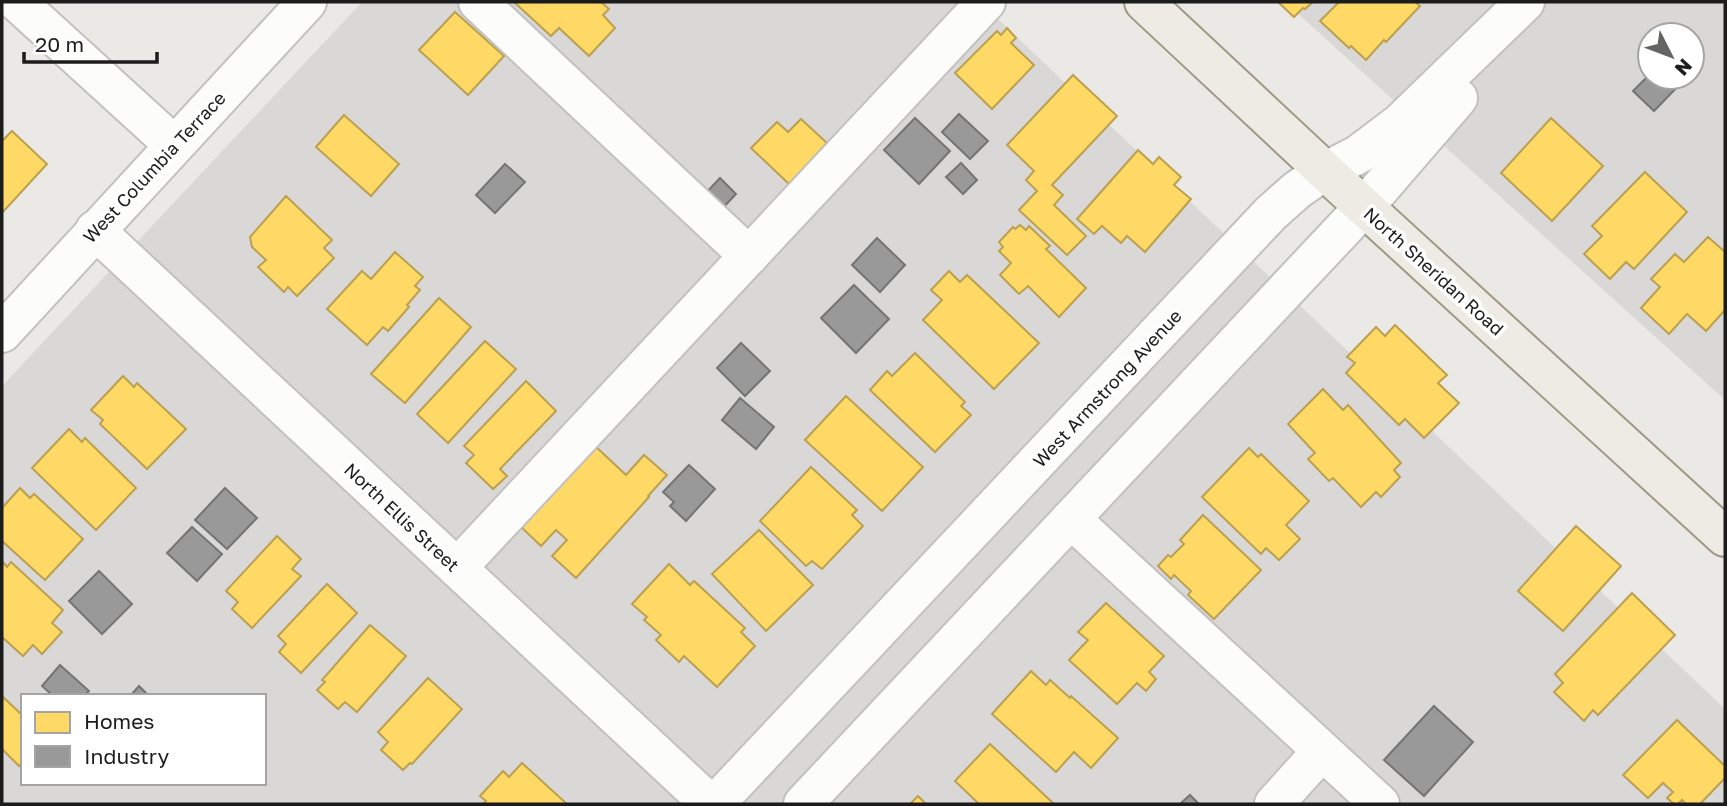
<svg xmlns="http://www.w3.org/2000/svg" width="1727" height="806" font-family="'Golos Text',sans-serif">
<rect width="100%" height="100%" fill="#ebe9e5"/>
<!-- residential -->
<g fill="#dad8d6" fill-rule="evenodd">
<path d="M362,2H980L1725,709V804H2V386ZM23,696H264V783H23Z"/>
<path d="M1285,2H1725V400ZM1650,35H1692V77H1650Z"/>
</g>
<!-- homes -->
<g fill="#ffd966" stroke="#bba050" stroke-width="2">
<polygon points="514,2 601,2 609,9 603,15 615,28 589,56 559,28 551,36"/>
<polygon points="1278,2 1313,2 1305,9 1303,8 1294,17"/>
<polygon points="1339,2 1415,2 1420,6 1386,42 1384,40 1366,60 1351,46 1349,48 1320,21"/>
<polygon points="455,12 504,56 468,95 419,50"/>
<polygon points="1007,28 1016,38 1011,43 1034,65 992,109 955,73 997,31 1001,35"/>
<polygon points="1073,75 1117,116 1052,185 1063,195 1054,205 1086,236 1067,255 1019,210 1037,191 1026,180 1034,171 1007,145"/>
<polygon points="344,115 399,164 371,196 316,147"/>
<polygon points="1551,118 1603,166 1552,221 1501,173"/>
<polygon points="801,119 827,143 789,184 751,148 777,122 788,132"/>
<polygon points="12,131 47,164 2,213 2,141"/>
<polygon points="1138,150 1153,164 1159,157 1181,177 1174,185 1191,199 1145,252 1127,236 1121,243 1102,226 1094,234 1077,219"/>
<polygon points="1645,172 1687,212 1634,269 1626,262 1610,279 1584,254 1602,236 1592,226"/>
<polygon points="286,196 332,240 324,248 334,258 297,296 288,287 284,292 258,267 266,260 252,247 250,237"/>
<polygon points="1020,225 1026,230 1029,226 1050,246 1046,249 1086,288 1059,317 1028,286 1019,294 1000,275 1011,263 999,251 1003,247 999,242 1013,227 1015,229"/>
<polygon points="1708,237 1725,252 1725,310 1706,331 1687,314 1669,334 1641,308 1660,287 1651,279 1675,254 1684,262"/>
<polygon points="395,252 423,277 415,286 420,290 407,305 409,307 388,331 383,327 367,345 327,309 362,271 371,279"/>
<polygon points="949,271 960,282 967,275 1039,343 994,389 923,320 942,300 931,290"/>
<polygon points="439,298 471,327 405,403 371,374"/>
<polygon points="1395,325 1447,375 1438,383 1459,403 1424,438 1405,419 1399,425 1346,373 1355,363 1347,357 1376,327 1385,336"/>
<polygon points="485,341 516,369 448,443 417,414"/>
<polygon points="915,353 965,402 961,406 971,415 935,452 870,390 887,371 892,376"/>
<polygon points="123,376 134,387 137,383 186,429 147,469 100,424 103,420 91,410"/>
<polygon points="526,381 556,411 500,469 507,476 493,489 466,463 474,455 464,446"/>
<polygon points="1323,389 1343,410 1348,405 1401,463 1394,470 1400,477 1381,497 1376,492 1361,507 1333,478 1329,481 1308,459 1315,453 1288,424"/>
<polygon points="846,396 923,467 882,511 805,440"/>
<polygon points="69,429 82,442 85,438 136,488 96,530 32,468"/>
<polygon points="593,444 626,475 644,455 667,475 648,496 649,497 576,578 552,556 567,540 556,530 541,546 519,525"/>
<polygon points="1249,448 1258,457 1261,454 1309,501 1286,525 1300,539 1279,560 1266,548 1261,554 1202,497"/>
<polygon points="811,467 857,510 852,515 863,526 822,569 812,561 806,566 760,521"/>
<polygon points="20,488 30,498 34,494 83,539 45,580 2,541 2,508"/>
<polygon points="1203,515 1261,570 1214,619 1188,595 1191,591 1174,575 1171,579 1158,566 1168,555 1171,557 1184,544 1180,540"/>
<polygon points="1576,526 1621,566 1563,631 1518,591"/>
<polygon points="759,530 813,585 766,631 712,574"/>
<polygon points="277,536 301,559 292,569 301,576 252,628 232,609 238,602 226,591"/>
<polygon points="2,561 7,567 11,562 63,610 52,623 62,632 42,654 33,645 23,656 2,637"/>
<polygon points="669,564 690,585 694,581 745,628 741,632 755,646 717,687 684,656 679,662 656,640 661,635 644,620 647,617 632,604"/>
<polygon points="327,584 357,613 301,673 279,652 286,644 278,636"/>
<polygon points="1632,593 1675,635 1598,715 1593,710 1584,721 1554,692 1563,683 1555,674"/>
<polygon points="1106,603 1164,656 1149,672 1156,679 1146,691 1137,683 1117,704 1069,660 1088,640 1078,632"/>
<polygon points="370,625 406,656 357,712 345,702 338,709 317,690 325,682 322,680"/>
<polygon points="1031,671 1046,685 1050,680 1070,698 1071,696 1118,738 1091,768 1074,752 1056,772 992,714"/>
<polygon points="428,678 462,709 412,764 410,763 403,770 381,750 388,742 378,732"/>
<polygon points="2,696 23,716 23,762 19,766 2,749"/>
<polygon points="1677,720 1725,766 1725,778 1700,804 1686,804 1682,800 1678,804 1674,804 1667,798 1673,792 1663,783 1648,798 1623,775"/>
<polygon points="990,744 1054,804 979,804 955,781"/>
<polygon points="522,763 567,804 483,804 486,801 480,796 503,771 509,777"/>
<polygon points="918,796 926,804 910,804"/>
</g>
<!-- industry -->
<g fill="#999" stroke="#747474" stroke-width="2">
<polygon points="1650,74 1650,77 1683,77 1685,79 1654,111 1633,91"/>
<polygon points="959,114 988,141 970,159 942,132"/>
<polygon points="915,118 950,151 919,184 884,150"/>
<polygon points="961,163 977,180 963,194 946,177"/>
<polygon points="505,164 525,182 495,213 476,195"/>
<polygon points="720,178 736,194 720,211 704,195"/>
<polygon points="877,238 905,265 880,292 852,265"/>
<polygon points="854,285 889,319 856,353 821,318"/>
<polygon points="741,343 770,371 745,396 717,368"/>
<polygon points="740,398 774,427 756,449 722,420"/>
<polygon points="689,465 715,489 686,521 670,506 674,502 663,492"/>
<polygon points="225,488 257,518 227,549 195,520"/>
<polygon points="192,527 222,554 197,581 167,553"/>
<polygon points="99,571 132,604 102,634 69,601"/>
<polygon points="60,665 89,691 84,696 53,696 42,686"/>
<polygon points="139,686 149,696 130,696"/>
<polygon points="1434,706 1473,742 1424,796 1384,760"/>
<polygon points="1190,795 1199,804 1180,804"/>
</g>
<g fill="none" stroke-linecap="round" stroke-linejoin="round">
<!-- minor casing -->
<g stroke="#c2c1bf" stroke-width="42">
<g id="minor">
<polyline points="17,2 174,145"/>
<polyline points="478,2 749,256"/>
<polyline points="95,230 710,804"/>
<polyline points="2,333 307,2"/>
<polyline points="1071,519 1380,804"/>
<polyline points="457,568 986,2"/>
<polyline points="715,804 1271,213 1297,190 1317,176 1359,154 1400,123 1525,2"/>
<polyline points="803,804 1364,207 1458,98"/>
<polyline points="1274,804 1322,751"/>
</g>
</g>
<!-- major casing -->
<g stroke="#9f9884" stroke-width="42">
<polyline id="major" points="1144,2 1326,172 1725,537"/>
</g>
<!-- minor -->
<use href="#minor" stroke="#fcfcfb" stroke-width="38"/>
<!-- major -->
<use href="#major" stroke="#eeebe4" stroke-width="38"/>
</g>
<g text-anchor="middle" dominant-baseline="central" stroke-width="7" stroke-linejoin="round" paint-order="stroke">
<!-- street labels -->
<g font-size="18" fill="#1c1c1c" stroke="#fff">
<text transform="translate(154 167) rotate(-47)">West Columbia Terrace</text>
<text transform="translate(1434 271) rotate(42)">North Sheridan Road</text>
<text transform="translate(1107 388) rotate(-47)">West Armstrong Avenue</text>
<text transform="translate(402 517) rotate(43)">North Ellis Street</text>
</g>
</g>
<!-- border -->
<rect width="1727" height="806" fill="none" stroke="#1c1c1c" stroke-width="7"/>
<!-- legend -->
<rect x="21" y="694" width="245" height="91" fill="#ffffff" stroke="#a4a4a4" stroke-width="2"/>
<rect x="35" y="712" width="35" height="21" fill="#ffd966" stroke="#a4a4a4" stroke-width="2"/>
<text x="84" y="729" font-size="21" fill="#1c1c1c">Homes</text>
<rect x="35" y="746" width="35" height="21" fill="#999999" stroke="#a4a4a4" stroke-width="2"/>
<text x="84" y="764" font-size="21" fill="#1c1c1c">Industry</text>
<!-- north arrow -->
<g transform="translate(1671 56) rotate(132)"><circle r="33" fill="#ffffff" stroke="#a4a4a4" stroke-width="2"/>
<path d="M0-5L12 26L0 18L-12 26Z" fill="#646462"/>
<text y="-10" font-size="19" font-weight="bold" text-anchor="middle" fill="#1c1c1c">N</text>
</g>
<!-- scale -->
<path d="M24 52v10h133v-10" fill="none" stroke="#1c1c1c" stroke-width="3.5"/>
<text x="35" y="52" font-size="21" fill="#1c1c1c" stroke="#ffffff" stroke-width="5" paint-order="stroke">20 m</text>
</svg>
